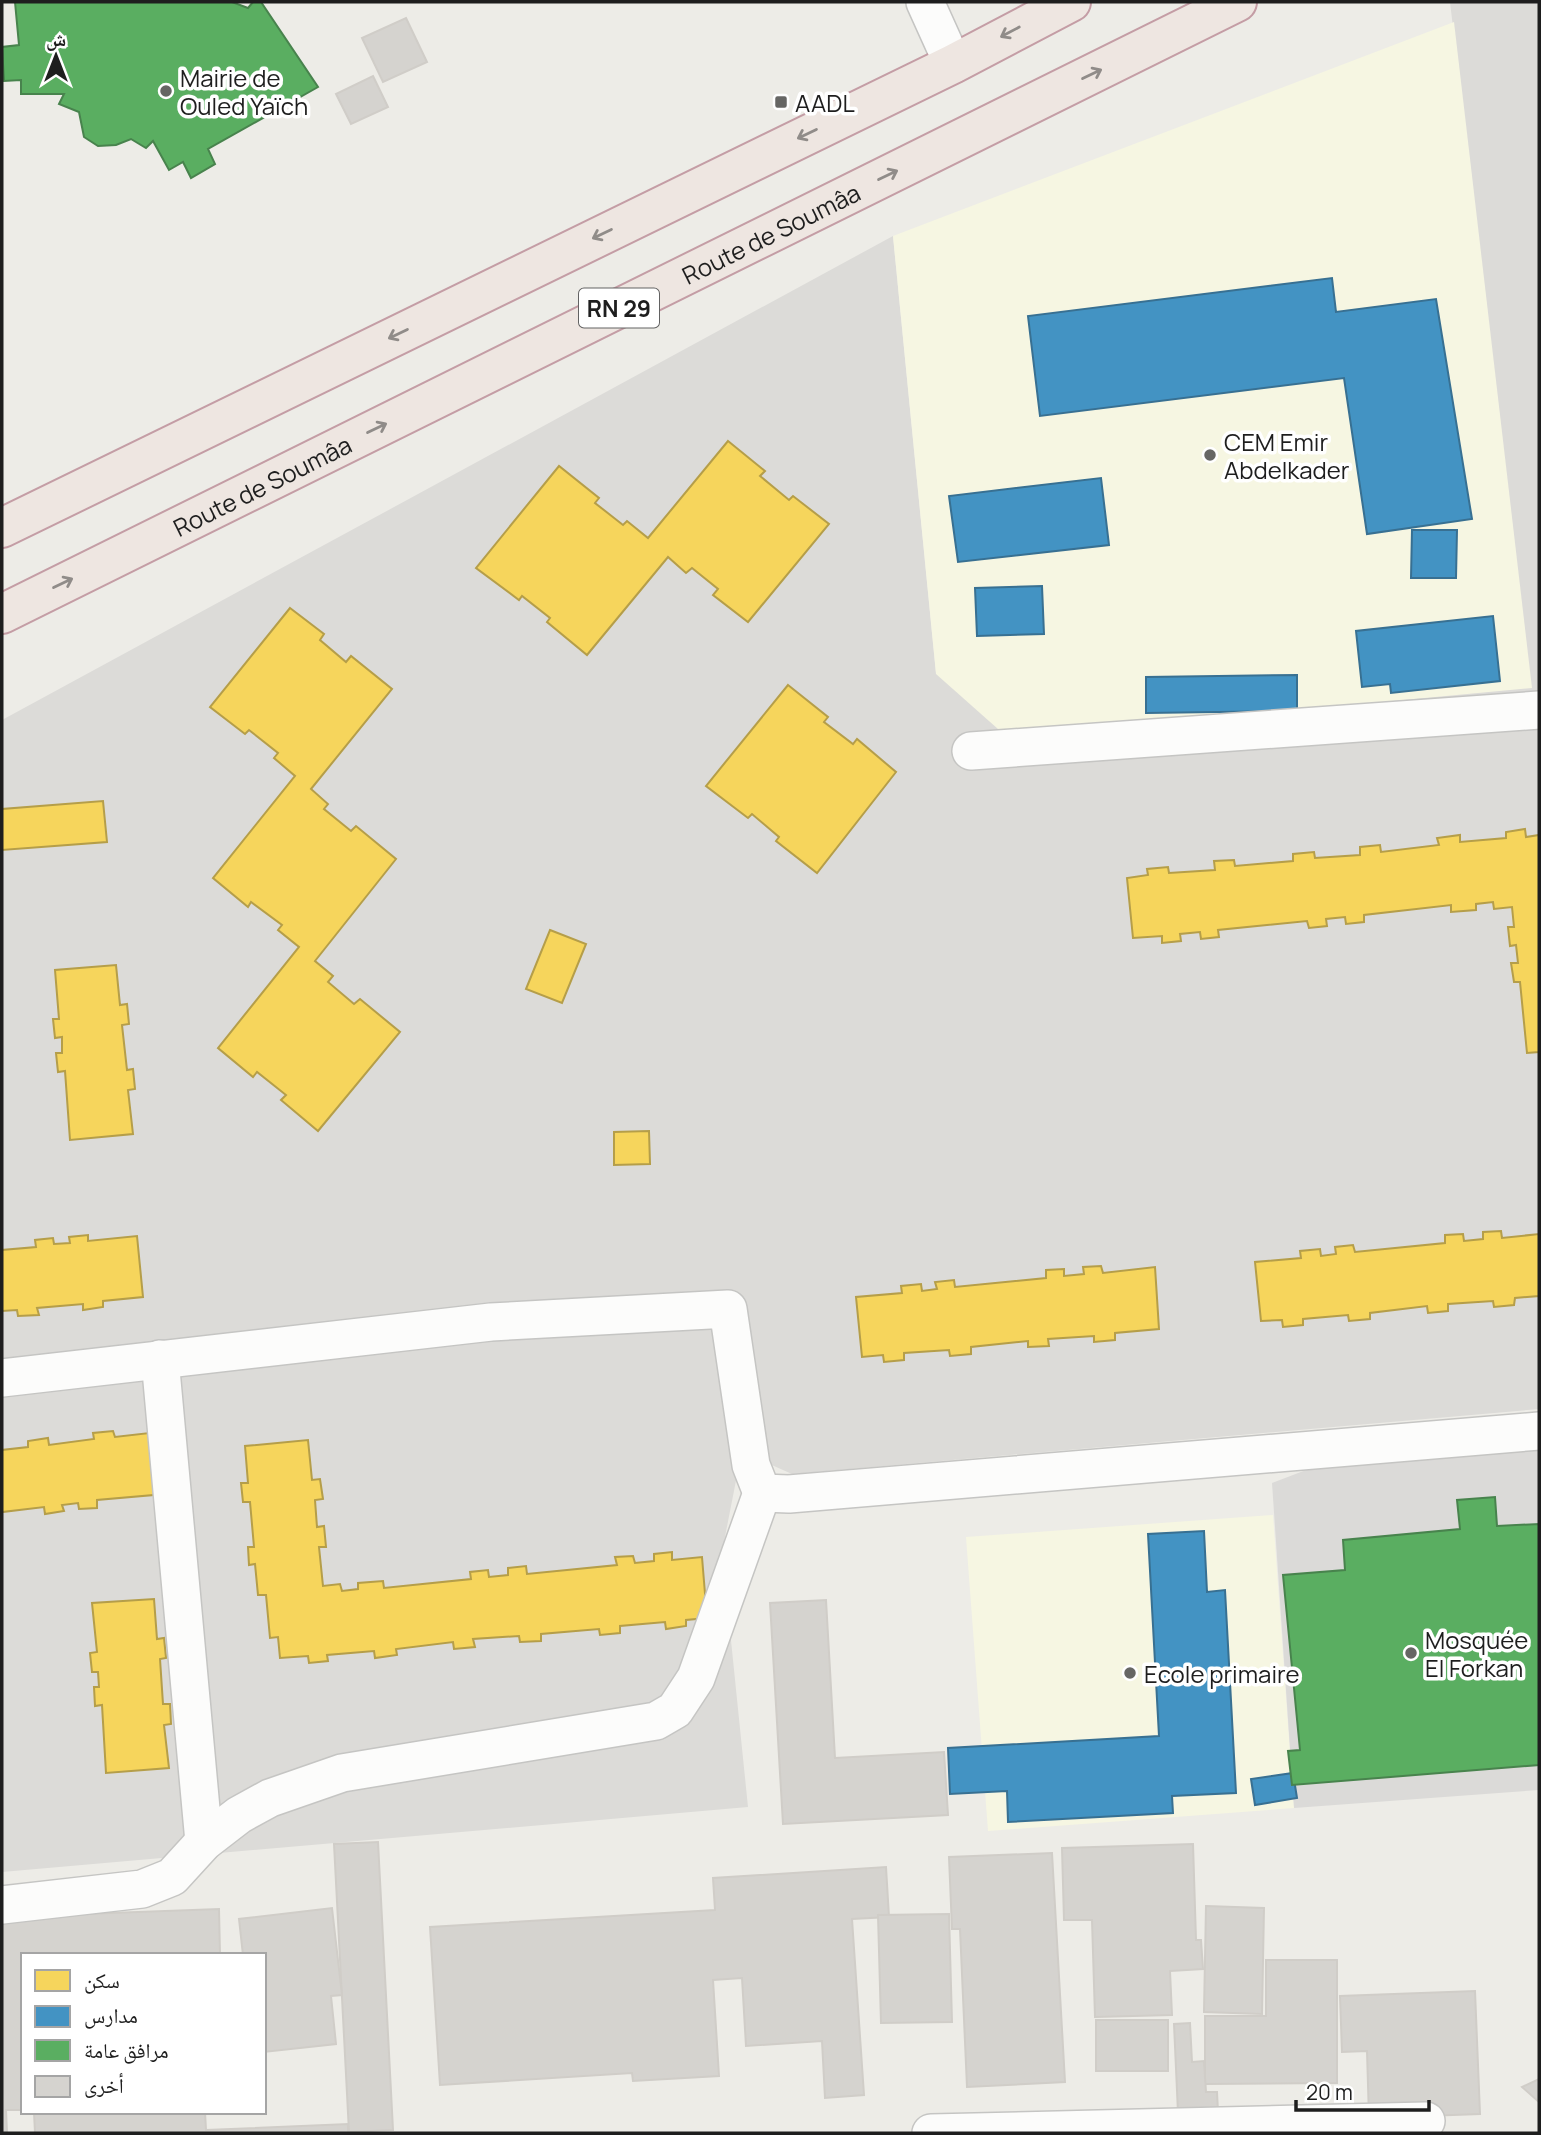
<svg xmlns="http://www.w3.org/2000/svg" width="1541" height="2135" font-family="Manrope,'Noto Naskh Arabic',sans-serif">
<rect width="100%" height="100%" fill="#edece7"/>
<!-- residential -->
<polygon fill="#dcdbd8" points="1450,2 1539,2 1539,1409 792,1474 765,1462 743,1445 722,1552 748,1807 2,1872 2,720 893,236 936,673 1531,688"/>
<!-- education -->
<g fill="#f6f6e2">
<polygon points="1454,22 1532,688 1007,737 936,674 893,236"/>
<polygon points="1273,1515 1294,1808 988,1831 966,1537"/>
</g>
<!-- religious -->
<polygon fill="#dbdad8" points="1539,1449 1539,1790 1294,1808 1272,1483 1348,1454"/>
<!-- homes -->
<g fill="#f6d55c" stroke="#b59e49" stroke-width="2">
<polygon points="728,441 765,471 760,476 789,500 793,496 829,524 748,622 713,595 718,589 692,568 686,573 668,557 587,655 547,622 550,618 522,596 519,600 476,568 559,466 599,498 595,503 623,525 627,521 648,538"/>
<polygon points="290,608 324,634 320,640 346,662 351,656 392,689 311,789 328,804 324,809 351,831 356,826 396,859 315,961 333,976 328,982 354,1004 360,999 400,1032 318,1131 281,1100 286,1095 257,1072 253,1077 218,1048 299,947 278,930 282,925 251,902 248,907 213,878 295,776 274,758 278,753 249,730 245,734 210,707"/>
<polygon points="788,685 828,717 824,722 853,744 857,739 896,772 817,873 776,841 779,837 752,814 748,818 706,786"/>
<polygon points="103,801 107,842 2,850 2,809"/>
<polygon points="1525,829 1526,837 1539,835 1539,1052 1527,1053 1520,982 1514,982 1511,963 1518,963 1516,945 1510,946 1508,927 1514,927 1512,907 1494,909 1493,902 1476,904 1476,910 1451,912 1451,905 1364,915 1364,922 1346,924 1345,917 1326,919 1327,926 1309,928 1307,921 1218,930 1219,937 1201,939 1200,932 1180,934 1181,941 1162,943 1162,936 1133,938 1127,878 1148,875 1147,869 1168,867 1169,873 1215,870 1214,861 1234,860 1235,866 1293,861 1293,854 1314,852 1315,858 1360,855 1360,847 1380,845 1381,852 1439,845 1437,838 1460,835 1460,842 1506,838 1506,832"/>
<polygon points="550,930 586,944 562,1003 526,989"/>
<polygon points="116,965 120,1005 127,1004 129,1024 122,1025 127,1070 133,1069 135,1089 128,1090 133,1134 70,1140 65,1071 58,1072 56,1053 62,1053 62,1037 55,1038 53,1019 59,1019 55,970"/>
<polygon points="649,1131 650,1164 614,1165 614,1132"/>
<polygon points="1501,1231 1502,1238 1539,1234 1539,1296 1515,1298 1514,1305 1494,1307 1493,1301 1448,1304 1448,1311 1428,1313 1427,1306 1370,1313 1370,1319 1349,1321 1348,1315 1303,1319 1303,1325 1283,1327 1282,1320 1261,1321 1255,1262 1301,1258 1300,1251 1320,1249 1321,1256 1336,1254 1335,1247 1353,1245 1355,1252 1445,1243 1445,1235 1463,1234 1464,1241 1483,1239 1483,1232"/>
<polygon points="88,1235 88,1241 137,1236 143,1297 103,1301 103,1307 83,1310 83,1304 37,1308 39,1315 18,1316 17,1310 2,1311 2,1250 36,1247 35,1240 53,1238 54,1244 70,1243 69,1237"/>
<polygon points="1101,1266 1103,1273 1155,1267 1159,1329 1115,1333 1115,1340 1094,1342 1094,1336 1048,1339 1049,1346 1028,1347 1028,1341 971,1347 971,1354 950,1356 949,1350 904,1353 904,1360 884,1362 883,1355 862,1357 856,1297 902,1293 901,1286 921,1284 922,1291 937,1289 935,1282 954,1280 955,1287 1046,1278 1046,1270 1064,1269 1064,1276 1084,1274 1083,1267"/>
<polygon points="113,1431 115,1437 158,1432 165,1494 97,1500 97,1508 79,1509 78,1503 62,1505 64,1511 45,1514 44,1507 2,1512 2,1450 28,1447 28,1441 48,1438 49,1445 94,1439 93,1433"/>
<polygon points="308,1440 312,1480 320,1479 323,1499 315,1500 317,1527 324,1526 326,1547 319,1547 323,1586 340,1584 342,1591 358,1589 358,1583 383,1581 384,1588 471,1579 470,1572 488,1570 489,1577 508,1575 508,1568 526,1566 527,1574 617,1565 615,1557 633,1556 635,1563 654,1561 654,1554 672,1552 672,1560 702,1557 707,1618 686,1620 686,1626 666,1629 665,1622 620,1626 620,1633 600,1635 599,1629 541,1634 541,1641 520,1642 519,1636 473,1639 475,1647 454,1649 453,1642 396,1649 397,1655 375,1658 374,1651 327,1655 328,1661 309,1663 308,1656 280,1658 278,1637 270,1638 266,1595 258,1595 255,1564 249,1565 248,1547 254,1547 250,1502 243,1502 241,1483 248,1483 245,1446"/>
<polygon points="154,1599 157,1639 164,1638 166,1658 160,1659 163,1704 170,1704 171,1724 164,1725 169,1768 106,1773 102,1705 95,1706 94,1687 99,1687 98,1672 92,1672 90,1653 97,1652 92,1603"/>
</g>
<!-- schools -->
<g fill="#4393c3" stroke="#387092" stroke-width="2">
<polygon points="1332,278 1336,312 1436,299 1472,519 1367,534 1344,378 1040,416 1028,316"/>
<polygon points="1101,478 1109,545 958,562 949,496"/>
<polygon points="1412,530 1457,530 1456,578 1411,578"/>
<polygon points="1042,586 1044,634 977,636 975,588"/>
<polygon points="1493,616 1500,681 1391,693 1390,684 1362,687 1356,631"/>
<polygon points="1297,675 1297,711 1146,713 1146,677"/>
<polygon points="1204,1531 1207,1592 1225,1590 1236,1793 1172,1796 1173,1813 1008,1822 1007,1791 950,1794 948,1748 1159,1736 1148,1534"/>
<polygon points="1293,1773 1297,1798 1255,1805 1251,1779"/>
</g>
<!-- public -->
<g fill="#5aae61" stroke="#48834d" stroke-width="2">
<polygon points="15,2 232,2 248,8 253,2 261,2 318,87 208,149 215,164 191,178 183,162 169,170 153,141 146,148 131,139 116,145 98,146 84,137 79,112 59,104 64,94 21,94 21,80 4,81 2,47 19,45"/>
<polygon points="1495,1497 1497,1526 1539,1524 1539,1765 1292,1785 1288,1751 1300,1750 1283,1575 1345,1570 1343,1540 1460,1529 1457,1500"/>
</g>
<!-- building -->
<g fill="#d5d3cf" stroke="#d0cdc8" stroke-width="2">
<polygon points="406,18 427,62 383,82 362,38"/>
<polygon points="373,76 388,107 351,124 336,94"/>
<polygon points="826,1600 835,1758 944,1752 948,1815 783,1824 770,1603"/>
<polygon points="378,1842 393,2130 349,2132 334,1844"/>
<polygon points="1193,1844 1196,1940 1201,1940 1203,1969 1170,1971 1172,2015 1095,2017 1092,1920 1064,1920 1062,1848"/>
<polygon points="1052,1853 1065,2082 967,2087 960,1929 952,1929 949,1857"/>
<polygon points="886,1867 889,1917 852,1919 864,2095 825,2098 822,2041 746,2046 742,1978 713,1980 719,2076 633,2081 632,2073 440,2085 430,1927 715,1910 713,1878"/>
<polygon points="1206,1906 1264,1908 1262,2014 1204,2012"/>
<polygon points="332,1908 342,1995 331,1996 336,2044 264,2052 264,1955 243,1955 239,1919"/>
<polygon points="219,1909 220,1955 23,1955 23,2110 6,2110 7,2133 2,2133 2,1917"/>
<polygon points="949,1914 952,2022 881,2023 878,1915"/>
<polygon points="1266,1960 1337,1960 1337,2083 1205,2084 1205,2016 1266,2016"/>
<polygon points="1475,1991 1480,2114 1369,2118 1367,2051 1342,2052 1340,1996"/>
<rect x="1096" y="2020" width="72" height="51"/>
<polygon points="1190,2023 1192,2062 1204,2061 1206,2092 1217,2092 1218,2112 1178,2113 1174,2024"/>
<polygon points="1539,2079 1539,2102 1522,2087"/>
<polygon points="34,2112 205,2112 206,2130 348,2124 348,2133 35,2133"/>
</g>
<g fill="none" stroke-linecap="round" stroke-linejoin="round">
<!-- minor casing -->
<g stroke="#c5c5c3" stroke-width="40">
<g id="minor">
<polyline points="925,2 953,64"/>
<polyline points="971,751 1539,710"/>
<polyline points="160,1359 204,1842"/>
<polyline points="2,1378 491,1322 728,1309 751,1465 762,1493 789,1494 1539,1431"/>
<polyline points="2,1905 142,1889 172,1877 204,1842 239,1815 270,1798 342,1773 656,1721 675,1710 696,1678 762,1493"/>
<polyline points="931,2133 1426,2121"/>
</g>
</g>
<!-- trunk casing -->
<g stroke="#c49da5" stroke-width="42">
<g id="trunk">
<polyline points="2,528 953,64 1071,2"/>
<path id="s1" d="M2,614L1237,2"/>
</g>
</g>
<!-- minor -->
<use href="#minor" stroke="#fcfcfb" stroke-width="37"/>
<!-- trunk -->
<use href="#trunk" stroke="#eee6e1" stroke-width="38"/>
</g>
<!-- one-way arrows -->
<defs><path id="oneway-shaft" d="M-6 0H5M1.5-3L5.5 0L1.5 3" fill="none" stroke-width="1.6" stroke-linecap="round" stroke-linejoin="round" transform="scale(1.75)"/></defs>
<g stroke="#908c89">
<use href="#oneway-shaft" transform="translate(1010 32) rotate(152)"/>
<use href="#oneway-shaft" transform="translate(1092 74) rotate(-26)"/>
<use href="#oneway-shaft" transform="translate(807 134) rotate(154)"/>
<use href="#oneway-shaft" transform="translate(888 175) rotate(-26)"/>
<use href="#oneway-shaft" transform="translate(602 234) rotate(154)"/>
<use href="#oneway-shaft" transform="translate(398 334) rotate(154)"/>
<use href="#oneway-shaft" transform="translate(377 428) rotate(-26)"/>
<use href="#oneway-shaft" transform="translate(63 583) rotate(-26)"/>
</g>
<!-- markers -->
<g fill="#666664" stroke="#fff" stroke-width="2.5">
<circle cx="166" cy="91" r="7"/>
<rect x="774" y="95" width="14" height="14" rx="3.5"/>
<circle cx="1210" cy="455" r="7"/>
<circle cx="1411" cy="1653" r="7"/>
<circle cx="1130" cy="1673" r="7"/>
</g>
<g text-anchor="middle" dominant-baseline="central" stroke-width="7" stroke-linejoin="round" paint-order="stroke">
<!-- shield labels -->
<rect fill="#fff" stroke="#626262" stroke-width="2" x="579" y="288.5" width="80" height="39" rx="5"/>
<g font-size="23" font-weight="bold" fill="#1e1e1e">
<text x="619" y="308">RN 29</text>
</g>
<!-- poi labels -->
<g font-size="24" fill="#1e1e1e" stroke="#fff" text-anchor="start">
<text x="180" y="77">Mairie de<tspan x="180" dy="28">Ouled Yaïch</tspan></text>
<text x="795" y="102">AADL</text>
<text x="1224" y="441">CEM Emir<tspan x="1224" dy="28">Abdelkader</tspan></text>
<text x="1425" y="1639">Mosquée<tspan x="1425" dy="28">El Forkan</tspan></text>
<text x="1144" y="1673">Ecole primaire</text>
</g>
<!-- street labels -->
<g font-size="24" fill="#1e1e1e" stroke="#fff">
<text stroke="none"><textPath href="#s1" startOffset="858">Route de Soumâa</textPath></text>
<text stroke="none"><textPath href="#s1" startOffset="290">Route de Soumâa</textPath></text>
</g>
</g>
<!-- border -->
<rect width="1541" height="2135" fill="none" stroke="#1e1e1e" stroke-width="7"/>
<!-- legend -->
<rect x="21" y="1953" width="245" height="161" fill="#ffffff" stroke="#a5a5a5" stroke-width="2"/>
<rect x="35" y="1970" width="35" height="21" fill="#f6d55c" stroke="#a5a5a5" stroke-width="2"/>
<text x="84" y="1988" font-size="21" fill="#1e1e1e">سكن</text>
<rect x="35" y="2006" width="35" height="21" fill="#4393c3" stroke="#a5a5a5" stroke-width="2"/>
<text x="84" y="2023" font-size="21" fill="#1e1e1e">مدارس</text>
<rect x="35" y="2040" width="35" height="21" fill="#5aae61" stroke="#a5a5a5" stroke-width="2"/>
<text x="84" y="2058" font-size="21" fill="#1e1e1e">مرافق عامة</text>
<rect x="35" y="2076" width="35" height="21" fill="#d5d3cf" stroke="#a5a5a5" stroke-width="2"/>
<text x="84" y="2093" font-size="21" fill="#1e1e1e">أخرى</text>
<!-- north arrow -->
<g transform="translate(56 56)" stroke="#ffffff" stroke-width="5" paint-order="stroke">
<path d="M0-5L12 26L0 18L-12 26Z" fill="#1e1e1e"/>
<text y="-10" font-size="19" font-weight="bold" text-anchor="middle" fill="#1e1e1e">ش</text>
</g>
<!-- scale -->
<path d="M1296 2100v10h133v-10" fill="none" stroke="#1e1e1e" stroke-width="3.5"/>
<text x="1306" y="2100" font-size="21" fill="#1e1e1e" stroke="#ffffff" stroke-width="5" paint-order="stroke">20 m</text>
</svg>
